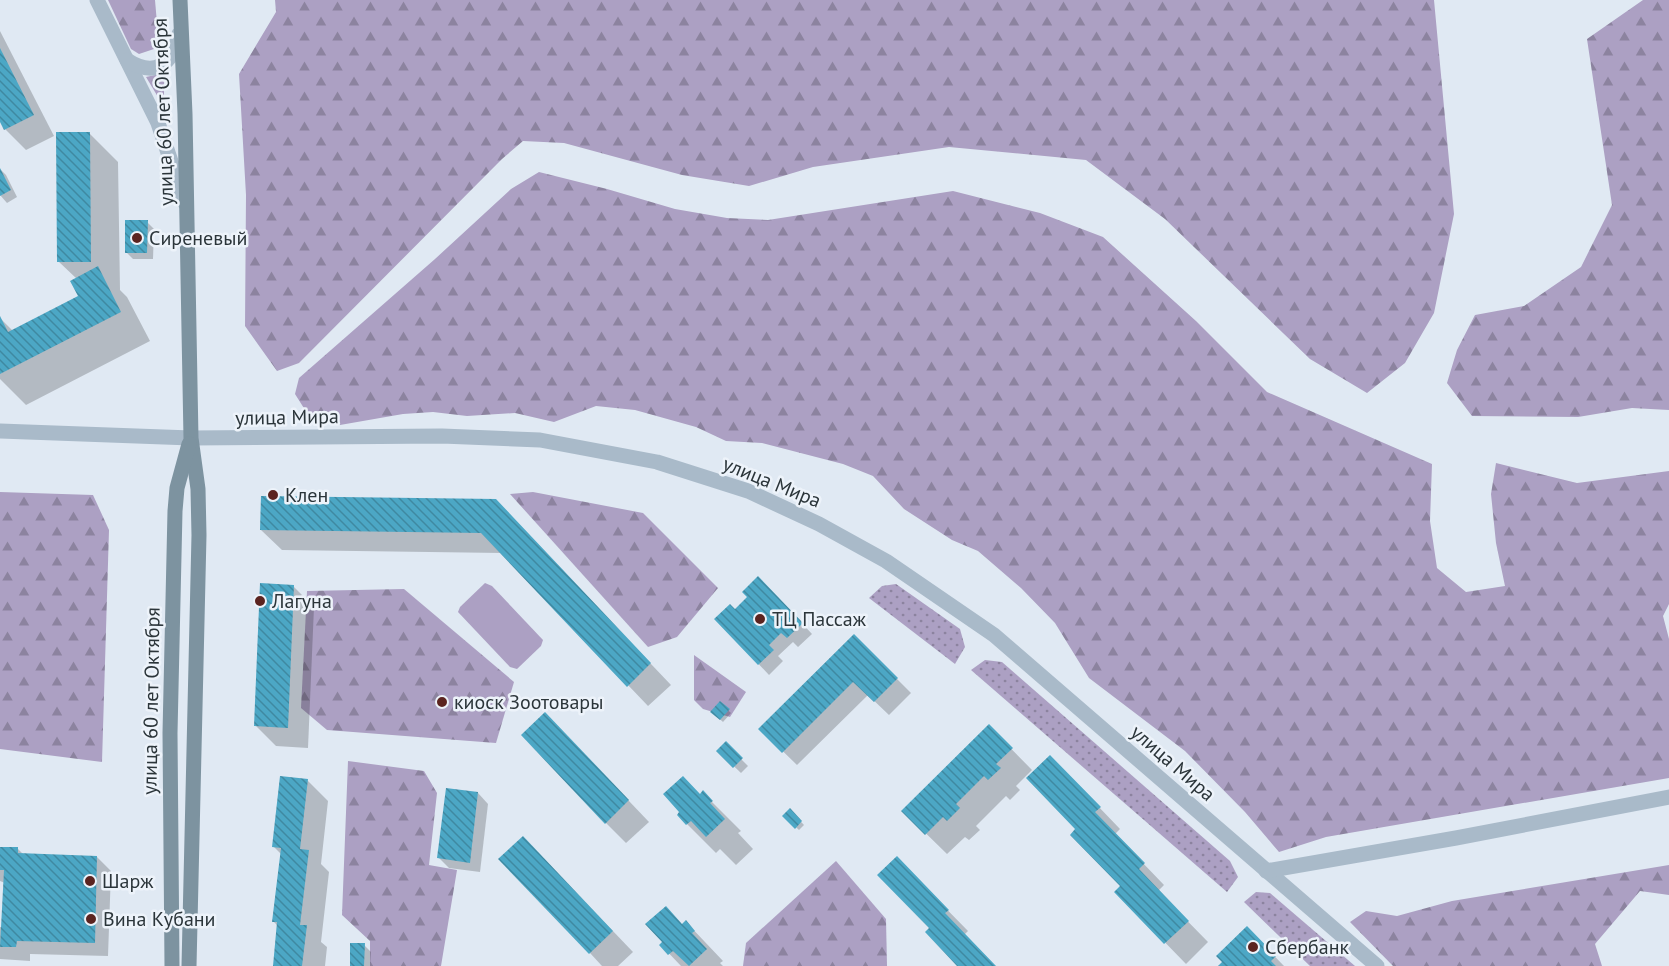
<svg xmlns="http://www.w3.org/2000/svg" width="1669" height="966" font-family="'PT Sans',sans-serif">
<defs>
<pattern id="grass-dots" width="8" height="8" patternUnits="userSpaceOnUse" patternTransform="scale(1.5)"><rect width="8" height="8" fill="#aca0c3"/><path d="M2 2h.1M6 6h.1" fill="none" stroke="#8c839f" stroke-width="1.8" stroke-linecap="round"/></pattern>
<pattern id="forest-firs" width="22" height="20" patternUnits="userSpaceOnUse" patternTransform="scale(1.5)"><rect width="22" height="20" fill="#aca0c3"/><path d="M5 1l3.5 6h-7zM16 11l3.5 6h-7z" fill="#8c839f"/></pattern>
<pattern id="building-back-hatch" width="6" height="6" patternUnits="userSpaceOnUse" patternTransform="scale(1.5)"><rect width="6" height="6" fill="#4ca7c5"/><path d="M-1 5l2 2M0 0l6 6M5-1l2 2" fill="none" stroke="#3f89a1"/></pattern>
</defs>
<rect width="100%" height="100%" fill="#e0e9f3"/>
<!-- grass -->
<g fill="url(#grass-dots)">
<polygon points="164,73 164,107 146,77"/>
<polygon points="896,584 960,629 965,647 955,664 869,598 882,586"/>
<polygon points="985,660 1002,662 1230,861 1238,877 1227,892 971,670"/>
<polygon points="1256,892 1270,893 1355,966 1310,966 1244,902"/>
</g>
<!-- forest -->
<g fill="url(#forest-firs)">
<polygon points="108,0 155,0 158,35 154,49 139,54 131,49"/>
<polygon points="275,0 1434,0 1454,214 1434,313 1405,363 1367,393 1310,359 1165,219 1086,160 949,147 813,167 749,186 682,175 564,143 523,141 502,159 299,363 277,371 245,326 246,195 239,74 276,12"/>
<polygon points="1643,0 1669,0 1669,410 1632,408 1578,417 1472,416 1447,383 1457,350 1475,315 1524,306 1581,267 1612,205 1587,39"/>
<polygon points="539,172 607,189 675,209 727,218 768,220 953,191 1040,213 1103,237 1196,321 1267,392 1432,464 1430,521 1437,568 1466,592 1505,586 1496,543 1491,494 1496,463 1577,483 1669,471 1669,604 1663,616 1669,639 1669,778 1326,837 1279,852 1245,812 1185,751 1089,678 1055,623 1021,588 978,551 952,540 904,509 873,476 843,464 762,443 726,441 696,427 635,410 596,406 554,422 515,413 467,416 433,412 403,414 340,425 307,413 295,394 299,378 435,259 511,189"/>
<polygon points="0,492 93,495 109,530 102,762 0,749"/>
<polygon points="533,492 643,513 718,588 677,637 648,647 510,494"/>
<polygon points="404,589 514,682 496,743 327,730 301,708 307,591"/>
<polygon points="694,655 746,692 730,717 703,709 694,700"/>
<polygon points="348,761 424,771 437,793 429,865 457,870 441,966 370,966 370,941 342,915"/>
<polygon points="836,861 886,919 887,966 743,966 746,943"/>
<polygon points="1669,865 1669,895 1640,891 1595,944 1602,966 1393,966 1350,922 1366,911 1397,916 1452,901"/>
</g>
<!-- garden -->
<polygon fill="#aca0c3" points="485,583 492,586 543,640 541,646 517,669 510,667 458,612 460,607"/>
<!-- shadow -->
<g fill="#0003">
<polygon points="0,31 54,136 26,150 5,129 0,119"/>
<polygon points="89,133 118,162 120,290 127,297 150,341 26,405 0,379 0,318 13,331 80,297 77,279 58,261"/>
<polygon points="0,169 6,175 17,197 7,203 0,195"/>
<polygon points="147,222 154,229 153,259 133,259 126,252"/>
<polygon points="516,522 671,685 648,706 502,553 282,550 261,530"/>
<polygon points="293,586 314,607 308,748 276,746 256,726"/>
<polygon points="769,588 812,634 798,647 793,642 778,656 783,661 769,675 716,619 735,611"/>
<polygon points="854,636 911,693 889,715 868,695 797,765 760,729"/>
<polygon points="720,703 731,713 723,722 712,712"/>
<polygon points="989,726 1032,770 1016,786 1020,790 1010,800 1006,796 976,826 980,830 969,840 965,837 947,854 903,811"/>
<polygon points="566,735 649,822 626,843 606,823"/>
<polygon points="726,744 748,766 741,773 718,751"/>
<polygon points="1071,778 1120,829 1115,834 1164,885 1158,891 1208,942 1186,964 1116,892 1122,886 1077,829"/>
<polygon points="307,780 328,801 321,864 329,872 321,942 327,947 325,966 274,966 278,926 273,921 281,854 273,846"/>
<polygon points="478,793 488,804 480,872 449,868 439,858"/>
<polygon points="703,793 741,831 738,833 753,849 736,865 720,849 716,853 687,824 681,812"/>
<polygon points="790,810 804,825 799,830 784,816"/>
<polygon points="0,848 18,849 24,855 97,857 111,871 108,956 30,954 30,961 0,959 0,927 3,927 5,883 0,881"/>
<polygon points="543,858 633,952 618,966 602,966 590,953"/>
<polygon points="917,879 968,931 964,935 994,966 959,966 931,928"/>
<polygon points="686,922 723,961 720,963 723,966 681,966 661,945"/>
<polygon points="1247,928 1284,966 1221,966"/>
<polygon points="364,945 371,952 370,966 351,966"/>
</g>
<!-- building -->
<g fill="url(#building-back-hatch)">
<polygon points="0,48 34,115 4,130 0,122"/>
<polygon points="56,132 90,132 91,262 57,262"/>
<polygon points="0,168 11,190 0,196"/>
<polygon points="125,220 148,220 147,253 125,253"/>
<polygon points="98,266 121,312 0,374 0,316 8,332 78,296 70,281"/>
<polygon points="261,496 496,499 651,663 627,687 481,533 260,530"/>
<polygon points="758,576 803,623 787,638 781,633 769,645 774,650 758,665 714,619 730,604 735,609 747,597 742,592"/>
<polygon points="260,583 294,585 288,728 254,726"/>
<polygon points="854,634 898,678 874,702 853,682 782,753 758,729"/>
<polygon points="720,701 730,709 720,720 710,712"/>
<polygon points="545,712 629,800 605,824 521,735"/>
<polygon points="989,724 1013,748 996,764 1001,768 988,780 984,776 956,804 960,808 947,821 943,817 925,835 901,811"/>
<polygon points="726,741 743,758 733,768 716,751"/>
<polygon points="1050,755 1101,807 1095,812 1145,863 1139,869 1189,921 1164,944 1114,892 1120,886 1070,835 1075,829 1026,778"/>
<polygon points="280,776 308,779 300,849 309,850 300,925 307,925 302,966 273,966 277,922 272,922 281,848 272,847"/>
<polygon points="683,776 700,794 703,790 713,801 710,803 725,819 706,837 691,821 686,825 677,815 679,812 663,794"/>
<polygon points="446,788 478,792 470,863 437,858"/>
<polygon points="790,808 802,821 795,829 782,816"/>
<polygon points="523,836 613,931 589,954 498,859"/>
<polygon points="0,847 18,847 18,853 97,856 95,943 17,941 16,947 0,947 4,870 0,870"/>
<polygon points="897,856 949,910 945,913 996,966 957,966 925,932 929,928 877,875"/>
<polygon points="666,906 682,924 686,920 695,931 692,933 707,949 689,966 673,951 668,955 659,945 662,942 645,924"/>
<polygon points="1247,926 1276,956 1271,961 1276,966 1218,966 1222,962 1216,956"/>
<polygon points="350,943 365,943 364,966 350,966"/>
</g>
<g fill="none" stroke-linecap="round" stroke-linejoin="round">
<!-- minor -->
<g stroke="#a9bac9" stroke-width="15">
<polyline points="191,438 442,436 540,440 657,462 748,491 819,524 886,561 994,635 1377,966"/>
<polyline points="1266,871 1456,838 1669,797"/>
</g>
<!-- tertiary -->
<g stroke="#a9bac9" stroke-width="15">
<polyline points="97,0 158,123 185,203"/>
<path d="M127,60C155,78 172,65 179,34"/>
<polyline points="0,431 191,438"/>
</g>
<!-- secondary -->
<g stroke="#7d93a0" stroke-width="15">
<polyline points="180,0 185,114 191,438 198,489 199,535 189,966"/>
<polyline points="172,966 170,733 175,511 177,488 189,444"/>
</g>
</g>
<!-- markers -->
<g fill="#5b2420" stroke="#edf3fa" stroke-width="2">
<circle cx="137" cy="238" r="6"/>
<circle cx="273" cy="495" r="6"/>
<circle cx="260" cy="601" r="6"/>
<circle cx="760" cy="619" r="6"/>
<circle cx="442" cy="702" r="6"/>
<circle cx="90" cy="881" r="6"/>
<circle cx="91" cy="919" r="6"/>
<circle cx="1253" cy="947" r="6"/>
</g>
<g text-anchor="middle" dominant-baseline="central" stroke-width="5" stroke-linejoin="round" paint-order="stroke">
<!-- street labels -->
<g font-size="20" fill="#2b353a" stroke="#edf3fa">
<text transform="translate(163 112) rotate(-92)">улица 60 лет Октября</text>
<text transform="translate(287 417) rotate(-1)">улица Мира</text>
<text transform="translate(772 482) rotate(22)">улица Мира</text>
<text transform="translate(151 701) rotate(-89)">улица 60 лет Октября</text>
<text transform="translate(1173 763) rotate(41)">улица Мира</text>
</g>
<!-- poi labels -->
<g font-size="20" fill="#2b353a" stroke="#edf3fa" text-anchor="start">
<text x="149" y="238">Сиреневый</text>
<text x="285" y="495">Клен</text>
<text x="272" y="601">Лагуна</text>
<text x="772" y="619">ТЦ Пассаж</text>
<text x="454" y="702">киоск Зоотовары</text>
<text x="102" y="881">Шарж</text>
<text x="103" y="919">Вина Кубани</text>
<text x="1265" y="947">Сбербанк</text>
</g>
</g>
</svg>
